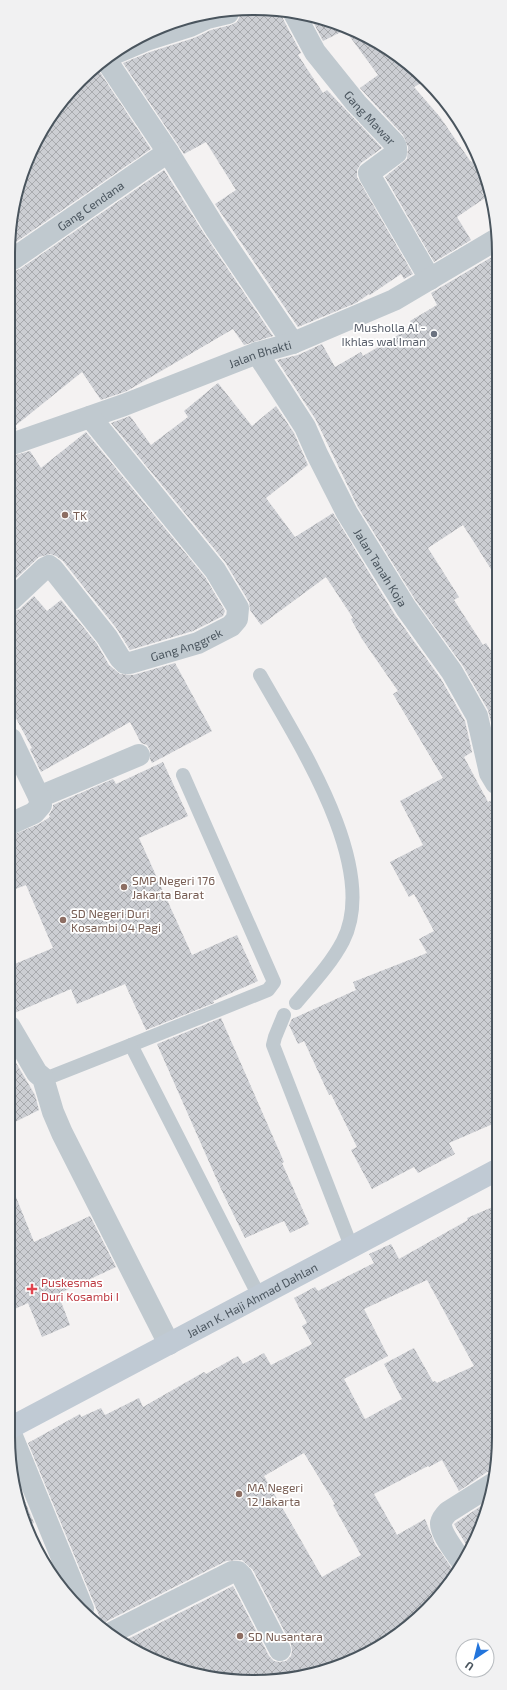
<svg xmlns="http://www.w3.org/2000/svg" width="507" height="1690" font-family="'Exo 2',sans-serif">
<defs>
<pattern id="building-cross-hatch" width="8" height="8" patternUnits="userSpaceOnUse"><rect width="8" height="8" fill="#ccced3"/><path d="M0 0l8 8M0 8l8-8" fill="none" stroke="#a8aaae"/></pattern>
</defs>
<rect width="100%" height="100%" fill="#f4f2f2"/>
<!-- building -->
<g fill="url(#building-cross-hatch)" fill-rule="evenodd">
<polygon points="244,13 282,13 283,19 301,53 298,55 323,93 327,90 382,148 361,163 357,170 357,177 413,274 404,279 401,274 370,295 369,294 356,303 298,327 215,204 236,190 206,142 184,154 123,63 150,52 194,38 211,30 231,25 237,22 240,16 246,16"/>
<polygon points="310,16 376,41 425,81 414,87 440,117 471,162 479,158 480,159 488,190 482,193 485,198 457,217 471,240 434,262 385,177 407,159 408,147 403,135 360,88 378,75 345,30 323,41"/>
<polygon points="99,71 151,149 13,244 13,205 50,117 93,74"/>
<polygon points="164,170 205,235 273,336 244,345 233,329 127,391 101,400 82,372 15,426 17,429 12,431 13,271 20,269"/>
<polygon points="497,254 496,577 463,525 428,548 459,597 454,600 483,645 486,643 496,659 495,739 488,710 463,666 416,601 358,507 316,420 277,360 298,355 322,344 335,367 361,352 363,356 413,326 410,321 437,305 431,293"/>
<polygon points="218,383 252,426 276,406 294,433 308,465 266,498 295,537 333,513 395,615 441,679 465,721 472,752 464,757 488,802 496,798 495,1123 449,1143 455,1154 418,1173 414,1167 372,1189 351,1150 357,1147 331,1094 329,1095 304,1041 298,1044 289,1025 292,1019 356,990 353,982 427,953 419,939 434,931 414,894 409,897 390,862 423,845 400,801 443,778 393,694 398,691 362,639 351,619 353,618 326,577 261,625 250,610 249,602 225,562 111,423 130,416 151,445 188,417 184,411"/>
<polygon points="86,432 205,577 225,611 223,616 193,631 130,650 117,629 63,561 56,556 50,554 39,557 11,583 12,456 30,451 41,468"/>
<polygon points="34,596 47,611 61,600 97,644 109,665 120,674 133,675 175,663 212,731 152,763 150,759 150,750 147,745 141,743 130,722 41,772 30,749 32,748 11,709 11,612 20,609"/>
<polygon points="163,762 188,816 139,838 192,955 237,935 258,981 213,1001 214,1003 146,1030 125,984 77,1004 71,989 10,1015 10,966 53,948 26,885 10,891 10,836 39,824 50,817 49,815 53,808 53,805 113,779 116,784"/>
<polygon points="221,1018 284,1162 282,1163 309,1224 290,1233 284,1221 245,1238 221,1189 157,1044"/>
<polygon points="9,1051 35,1095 39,1110 9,1125"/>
<polygon points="10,1182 34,1242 90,1216 116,1267 58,1294 70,1325 42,1337 28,1303 8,1312"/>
<path d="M495,1206L494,1471L487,1472L459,1491L442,1460L429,1467L428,1466L374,1494L397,1535L425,1519L435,1544L456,1574L390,1640L317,1674L222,1680L145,1657L124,1641L233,1586L269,1656L274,1661L279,1662L286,1661L291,1656L292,1651L291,1644L253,1570L242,1560L226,1561L107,1621L103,1625L28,1443L80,1414L81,1417L101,1408L105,1415L139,1398L143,1407L204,1372L206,1374L238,1356L243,1364L264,1353L271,1365L312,1344L302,1326L307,1323L294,1298L315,1287L318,1291L374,1263L369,1254L391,1244L399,1259L468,1220L467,1218ZM427,1280L474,1366L437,1383L435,1381L433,1382L414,1348L384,1364L402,1399L365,1419L344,1379L388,1356L364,1309ZM304,1453L335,1504L333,1505L361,1555L322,1577L264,1476Z"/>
<polygon points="17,1482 34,1523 26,1525"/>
<polygon points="487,1502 478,1525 468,1548 454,1524"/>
</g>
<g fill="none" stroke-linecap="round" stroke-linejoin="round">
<!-- service -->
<g stroke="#c0c9cf" stroke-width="14">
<path d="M260,675C296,739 381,867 343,941C331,964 312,984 296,1003"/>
<polyline points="183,775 274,982 268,990 131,1045 259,1296"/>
<polyline points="284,1015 275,1037 273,1045 351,1246"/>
<polyline points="43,1078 50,1077 131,1045"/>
</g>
<!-- minor -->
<g stroke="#c0c9cf" stroke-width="22">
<path id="s1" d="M294,13L315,52L356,103L394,143L396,147V153L369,173L370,176L430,279"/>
<polyline points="113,54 146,40 190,26 207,18 228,13"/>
<polyline points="106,60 168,152 215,228 293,343"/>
<path id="s2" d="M13,259L168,152"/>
<path id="s3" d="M257,353L305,427L317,454L347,513L406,608L452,672L477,716L490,773L496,783"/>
<path id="s4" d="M12,444L124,405L257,353L293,343L394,300L497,239"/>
<path id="s5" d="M11,600L45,568L49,566L53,569L107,637L120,658L125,663H130L198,643L231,626L237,619L238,608L215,570L90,417"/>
<polyline points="39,797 139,755"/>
<polyline points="10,824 34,813 41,805 39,797 11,739"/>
<polyline points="10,1027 37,1073 43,1078 53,1112 62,1133 169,1344"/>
<polyline points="9,1429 83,1609"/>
<path d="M462,1562C456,1553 440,1533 441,1523C442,1518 445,1515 448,1512L494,1483"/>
<polyline points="113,1632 232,1572 238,1572 242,1576 280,1650"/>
</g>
<!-- secondary -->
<path stroke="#c0cad4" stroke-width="22" id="s6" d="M8,1429L495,1171"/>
</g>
<!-- markers -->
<circle fill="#6b7280" stroke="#fff" stroke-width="1.5" cx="434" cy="334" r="4"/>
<g fill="#8d6e63" stroke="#fff" stroke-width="1.5">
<circle cx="65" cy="515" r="4"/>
<circle cx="124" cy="887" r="4"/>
<circle cx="63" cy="920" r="4"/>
<circle cx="239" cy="1494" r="4"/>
<circle cx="240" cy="1636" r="4"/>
</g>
<path fill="#e0444e" stroke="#fff" stroke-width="1.5" d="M30 1283h4v4h4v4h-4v4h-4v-4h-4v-4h4z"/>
<g text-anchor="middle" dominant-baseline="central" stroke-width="3.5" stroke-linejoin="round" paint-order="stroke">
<!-- street labels -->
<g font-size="12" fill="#4a555e" stroke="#fff">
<text stroke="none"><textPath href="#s1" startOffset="130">Gang Mawar</textPath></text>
<text stroke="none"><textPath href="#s2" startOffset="94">Gang Cendana</textPath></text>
<text stroke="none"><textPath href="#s4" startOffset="264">Jalan Bhakti</textPath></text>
<text stroke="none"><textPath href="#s3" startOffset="248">Jalan Tanah Koja</textPath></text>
<text stroke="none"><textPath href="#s5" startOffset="239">Gang Anggrek</textPath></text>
<text stroke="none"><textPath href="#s6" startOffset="276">Jalan K. Haji Ahmad Dahlan</textPath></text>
</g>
<!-- worship labels -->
<g font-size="12" fill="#5b616d" stroke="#fff" text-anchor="end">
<text x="426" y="327">Musholla Al -<tspan x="426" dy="14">Ikhlas wal Iman</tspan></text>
</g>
<!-- education labels -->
<g font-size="12" fill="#785e54" stroke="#fff" text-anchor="start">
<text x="73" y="515">TK</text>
<text x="132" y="880">SMP Negeri 176<tspan x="132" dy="14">Jakarta Barat</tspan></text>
<text x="71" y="913">SD Negeri Duri<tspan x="71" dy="14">Kosambi 04 Pagi</tspan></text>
<text x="247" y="1487">MA Negeri<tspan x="247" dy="14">12 Jakarta</tspan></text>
<text x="248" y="1636">SD Nusantara</text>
</g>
<!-- health labels -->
<g font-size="12" fill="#be3a42" stroke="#fff" text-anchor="start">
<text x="41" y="1282">Puskesmas<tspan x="41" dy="14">Duri Kosambi I</tspan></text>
</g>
</g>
<!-- crop -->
<path d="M0 0H507V1690H0ZM253 15H254A238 238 0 0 1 492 253V1437A238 238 0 0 1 254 1675H253A238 238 0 0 1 15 1437V253A238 238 0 0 1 253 15Z" fill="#f1f1f2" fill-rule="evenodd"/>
<path fill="none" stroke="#4a555e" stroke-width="2" d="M253 15H254A238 238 0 0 1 492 253V1437A238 238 0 0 1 254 1675H253A238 238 0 0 1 15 1437V253A238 238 0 0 1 253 15Z"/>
<!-- north arrow -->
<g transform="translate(475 1658) rotate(215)"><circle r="19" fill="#ffffff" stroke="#b7bbbf"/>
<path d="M0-3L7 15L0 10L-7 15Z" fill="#2375dc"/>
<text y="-6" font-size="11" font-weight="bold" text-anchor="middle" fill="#4a555e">U</text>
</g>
</svg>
